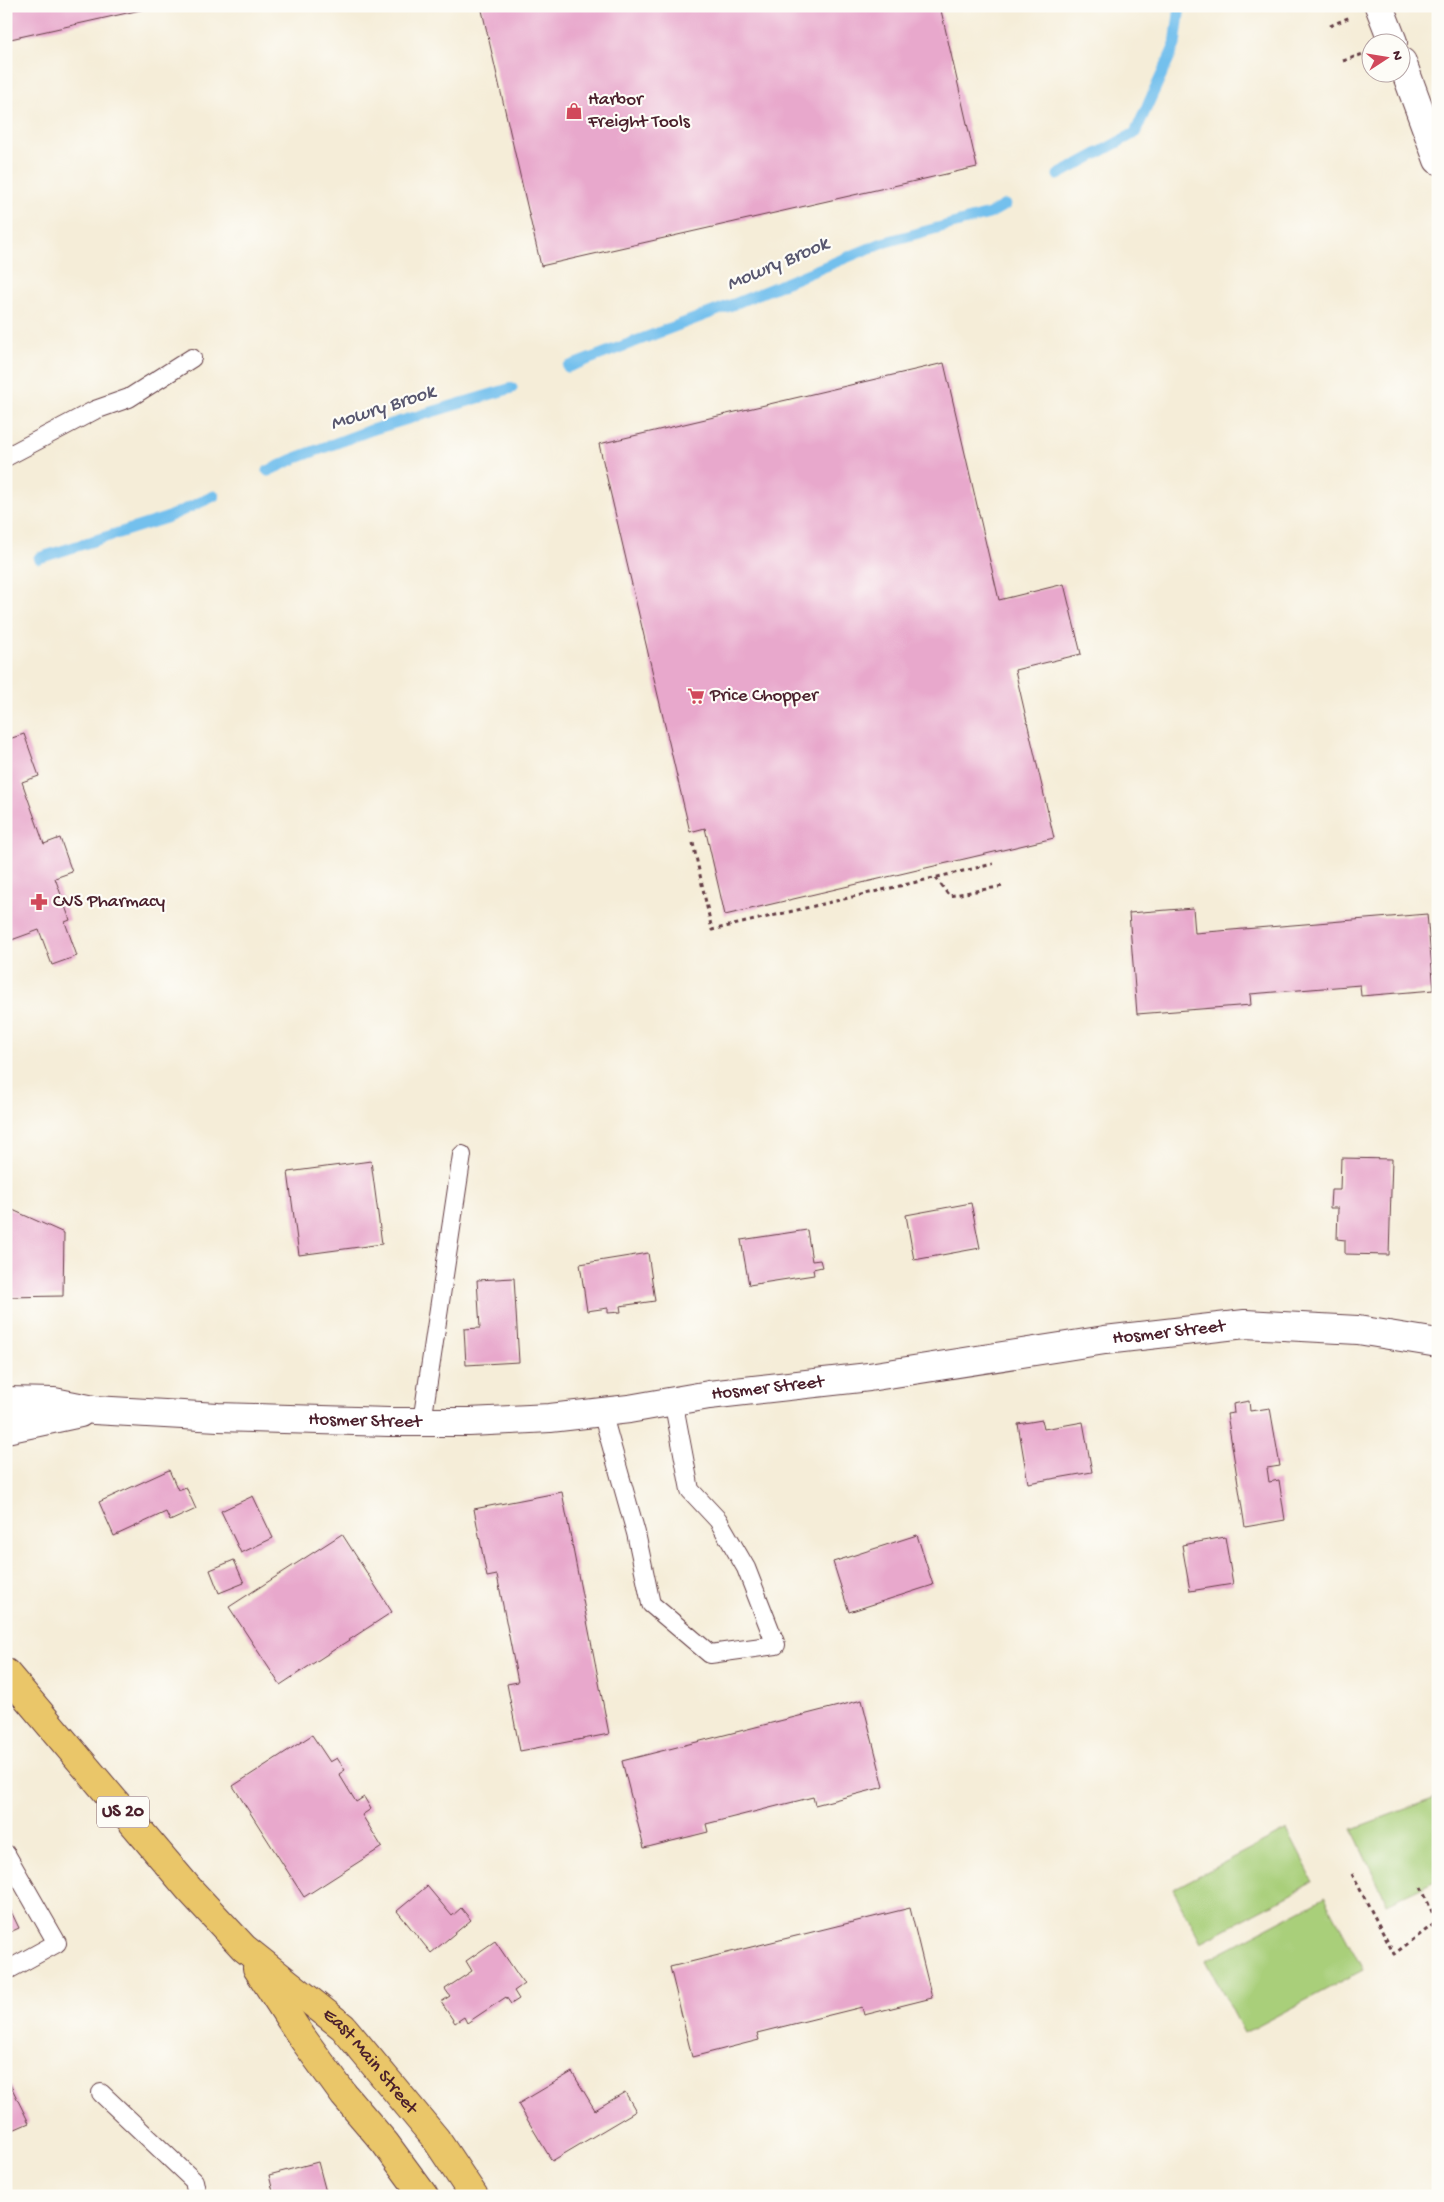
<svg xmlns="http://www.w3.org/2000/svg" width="1444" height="2202" font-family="'Gochi Hand',sans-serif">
<rect width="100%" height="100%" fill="#fdfcf7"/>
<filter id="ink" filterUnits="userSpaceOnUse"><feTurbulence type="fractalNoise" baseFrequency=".02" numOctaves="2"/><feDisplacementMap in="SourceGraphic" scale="10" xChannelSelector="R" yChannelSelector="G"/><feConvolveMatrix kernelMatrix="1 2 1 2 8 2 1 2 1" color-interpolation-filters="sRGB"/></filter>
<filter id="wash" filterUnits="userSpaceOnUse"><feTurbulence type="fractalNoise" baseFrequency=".0096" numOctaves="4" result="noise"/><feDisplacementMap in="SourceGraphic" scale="20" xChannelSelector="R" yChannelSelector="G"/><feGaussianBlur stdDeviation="1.12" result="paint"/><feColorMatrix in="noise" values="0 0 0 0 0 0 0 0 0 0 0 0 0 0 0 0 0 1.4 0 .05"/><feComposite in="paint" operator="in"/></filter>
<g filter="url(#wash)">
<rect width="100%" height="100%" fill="#f5edd8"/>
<!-- green -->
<g fill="#a9cf7a" stroke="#7a7752">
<polygon points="1438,1797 1438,1879 1387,1903 1352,1829"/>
<polygon points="1287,1830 1314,1882 1201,1942 1173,1889"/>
<polygon points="1325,1897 1363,1970 1244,2033 1206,1960"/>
</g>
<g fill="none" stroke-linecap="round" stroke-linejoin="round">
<!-- stream -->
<g stroke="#73c0ed" stroke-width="11">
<polyline points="1058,175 1135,133 1175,45 1180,6"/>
<polyline points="568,367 734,304 882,243 989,214 1005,205"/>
<polyline points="268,471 296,458 371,430 512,388"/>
<polyline points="39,558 166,518 214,496"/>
</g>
</g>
<g id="blocks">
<!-- building -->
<g fill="#e8a8cc">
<polygon points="6,6 154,6 154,7 6,40"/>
<polygon points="481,6 940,6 977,167 541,266"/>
<polygon points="944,363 999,600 1064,584 1081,654 1015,670 1054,838 725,915 705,828 690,832 599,444"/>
<polygon points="6,732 9,739 24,734 39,776 22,782 44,844 60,838 72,872 55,878 70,920 65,922 77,956 52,965 39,930 6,942"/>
<polygon points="1193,908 1195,933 1427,914 1434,990 1361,996 1360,985 1250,994 1251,1005 1137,1014 1129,913"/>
<polygon points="1341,1158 1392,1159 1389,1255 1345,1254 1345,1240 1337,1239 1338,1208 1330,1208 1331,1190 1340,1190"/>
<polygon points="371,1161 382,1244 299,1255 288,1172"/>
<polygon points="971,1203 980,1248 914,1260 906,1215"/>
<polygon points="6,1207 64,1233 63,1296 6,1297"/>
<polygon points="807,1230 812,1261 820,1260 822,1267 813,1269 814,1275 749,1285 741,1240"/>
<polygon points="648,1253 655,1301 620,1306 621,1312 608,1313 608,1308 587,1311 580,1264"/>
<polygon points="514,1278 519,1362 466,1365 464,1329 480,1328 477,1280"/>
<polygon points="1249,1401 1250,1411 1270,1408 1280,1466 1267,1468 1269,1482 1279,1480 1285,1520 1245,1527 1227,1414 1234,1413 1233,1404"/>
<polygon points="1042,1420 1044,1429 1083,1422 1092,1472 1028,1483 1018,1424"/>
<polygon points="169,1470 178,1490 186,1487 196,1509 170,1521 166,1512 114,1536 99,1502"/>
<polygon points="562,1492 609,1734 520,1751 507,1684 518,1682 497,1575 487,1577 474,1509"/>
<polygon points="253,1496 273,1538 241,1553 221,1511"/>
<polygon points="342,1534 392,1612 280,1685 229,1607"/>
<polygon points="917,1535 933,1585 849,1612 833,1562"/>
<polygon points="1225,1537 1233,1584 1190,1591 1182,1545"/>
<polygon points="234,1560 244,1583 219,1593 210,1570"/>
<polygon points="862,1700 884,1787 815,1805 813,1797 706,1824 708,1832 644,1848 622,1761"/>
<polygon points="312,1735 330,1762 337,1758 345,1770 339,1774 356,1802 364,1797 371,1809 362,1815 382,1847 304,1897 233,1786"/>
<polygon points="427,1886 452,1916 461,1908 471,1920 431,1953 397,1911"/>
<polygon points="6,1901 19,1928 6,1934"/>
<polygon points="910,1908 932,1998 864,2015 862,2007 757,2033 759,2040 692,2057 670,1967"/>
<polygon points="495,1941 524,1984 514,1991 519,1999 511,2004 506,1997 467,2023 464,2017 455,2023 441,2002 450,1996 445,1989 472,1971 466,1961"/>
<polygon points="572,2072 595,2110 625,2092 636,2111 552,2161 518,2104"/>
<polygon points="6,2076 29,2123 6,2133"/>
<polygon points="318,2162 327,2196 274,2196 269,2175"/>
</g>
</g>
</g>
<g filter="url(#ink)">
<use href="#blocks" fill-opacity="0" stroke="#643e45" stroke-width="1"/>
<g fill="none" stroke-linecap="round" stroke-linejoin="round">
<!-- service casing -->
<g stroke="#643e45" stroke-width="20">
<g id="service">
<polyline points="6,457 95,410 129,398 192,358"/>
<polyline points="602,1412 636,1533 651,1604 710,1654 776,1645 746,1568 718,1520 690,1490 673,1400"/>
<polyline points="422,1422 462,1155"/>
<polyline points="6,1854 57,1943 6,1971"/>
<polyline points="101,2093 194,2181 197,2196"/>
</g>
</g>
<!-- minor casing -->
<g stroke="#643e45" stroke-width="30">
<g id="minor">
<polyline points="1379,6 1393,42"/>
<polyline points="1402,62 1438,160"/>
</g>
</g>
<!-- tertiary casing -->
<g stroke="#643e45" stroke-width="30">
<g id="tertiary">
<path id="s1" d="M6,1401L54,1402L94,1410L218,1417L389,1422H469L550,1418L629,1409L709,1395L869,1377L1105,1340L1245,1324L1358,1330L1438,1343"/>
<polyline points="6,1429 80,1413"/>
</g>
</g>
<!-- primary casing -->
<g stroke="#643e45" stroke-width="30">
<g id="primary">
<path id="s2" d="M6,1673L189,1889L244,1948L343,2027L436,2139L474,2196"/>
<polyline points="257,1968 301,2036 344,2095 385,2143 424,2196"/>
</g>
</g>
<!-- path -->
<g stroke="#643e45" stroke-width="3" stroke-dasharray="4 4" stroke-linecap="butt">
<polyline points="1330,26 1350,17"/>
<polyline points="1343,61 1363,54"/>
<polyline points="693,843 712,930 993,864"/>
<polyline points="936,878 949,896 1003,886"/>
<polyline points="1352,1874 1394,1954 1438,1921"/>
<polyline points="1421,1887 1437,1923"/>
</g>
<!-- service -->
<use href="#service" stroke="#fff" stroke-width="18"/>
<!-- minor -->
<use href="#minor" stroke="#fff" stroke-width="28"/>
<!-- tertiary -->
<use href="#tertiary" stroke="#fff" stroke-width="28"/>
<!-- primary -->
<use href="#primary" stroke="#eac669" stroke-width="28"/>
</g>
</g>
<!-- icons -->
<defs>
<g id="shop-bare" transform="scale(1.35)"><path d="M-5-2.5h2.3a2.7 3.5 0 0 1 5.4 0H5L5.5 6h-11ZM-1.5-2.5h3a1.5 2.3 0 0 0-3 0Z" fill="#d1495b" stroke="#fdfcf7" stroke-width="2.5" paint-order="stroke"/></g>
<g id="supermarket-bare" transform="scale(1.35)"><path d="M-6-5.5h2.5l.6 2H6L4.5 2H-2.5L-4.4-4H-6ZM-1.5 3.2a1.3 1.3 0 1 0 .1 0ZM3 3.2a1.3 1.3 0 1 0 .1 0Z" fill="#d1495b" stroke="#fdfcf7" stroke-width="2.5" paint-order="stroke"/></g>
<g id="pharmacy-bare" transform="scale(1.35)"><path d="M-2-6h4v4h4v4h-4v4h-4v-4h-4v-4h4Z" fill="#d1495b" stroke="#fdfcf7" stroke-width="2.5" paint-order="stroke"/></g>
</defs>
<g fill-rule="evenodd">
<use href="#shop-bare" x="574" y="111"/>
<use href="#supermarket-bare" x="696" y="696"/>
<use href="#pharmacy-bare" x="39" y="902"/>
</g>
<g text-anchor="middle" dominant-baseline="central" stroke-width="4.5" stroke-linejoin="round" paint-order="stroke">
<!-- shield labels -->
<rect fill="#fdfcf7" stroke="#806168" stroke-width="1" x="97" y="1796.5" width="52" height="31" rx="4"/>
<g font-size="18" font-weight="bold" fill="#4a1f2b">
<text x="123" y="1812">US 20</text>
</g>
<!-- poi labels -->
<g font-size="19" fill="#4a1f2b" stroke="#fdfcf7" text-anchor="start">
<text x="588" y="100">Harbor<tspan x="588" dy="22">Freight Tools</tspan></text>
<text x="710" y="696">Price Chopper</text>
<text x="53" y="902">CVS Pharmacy</text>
</g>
<!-- street labels -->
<g font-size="19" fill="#4a1f2b" stroke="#fdfcf7">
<text stroke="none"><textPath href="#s1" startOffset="1170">Hosmer Street</textPath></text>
<text stroke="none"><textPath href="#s1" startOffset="765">Hosmer Street</textPath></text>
<text stroke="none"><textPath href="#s1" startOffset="360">Hosmer Street</textPath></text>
<text stroke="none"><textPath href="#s2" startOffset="534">East Main Street</textPath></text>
</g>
<!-- water labels -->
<g font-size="20" font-style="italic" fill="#58576f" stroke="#fdfcf7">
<text transform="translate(778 265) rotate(-23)">Mowry Brook</text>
<text transform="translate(383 409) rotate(-18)">Mowry Brook</text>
</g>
</g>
<!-- margin -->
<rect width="1444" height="2202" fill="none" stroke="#fdfcf7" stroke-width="25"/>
<!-- north arrow -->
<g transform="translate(1386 58) rotate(78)"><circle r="24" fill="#fdfcf7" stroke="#b5a4a5"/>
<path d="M0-4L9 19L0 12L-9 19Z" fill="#d1495b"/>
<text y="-8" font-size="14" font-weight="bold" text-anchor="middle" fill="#4a1f2b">N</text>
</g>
</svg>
